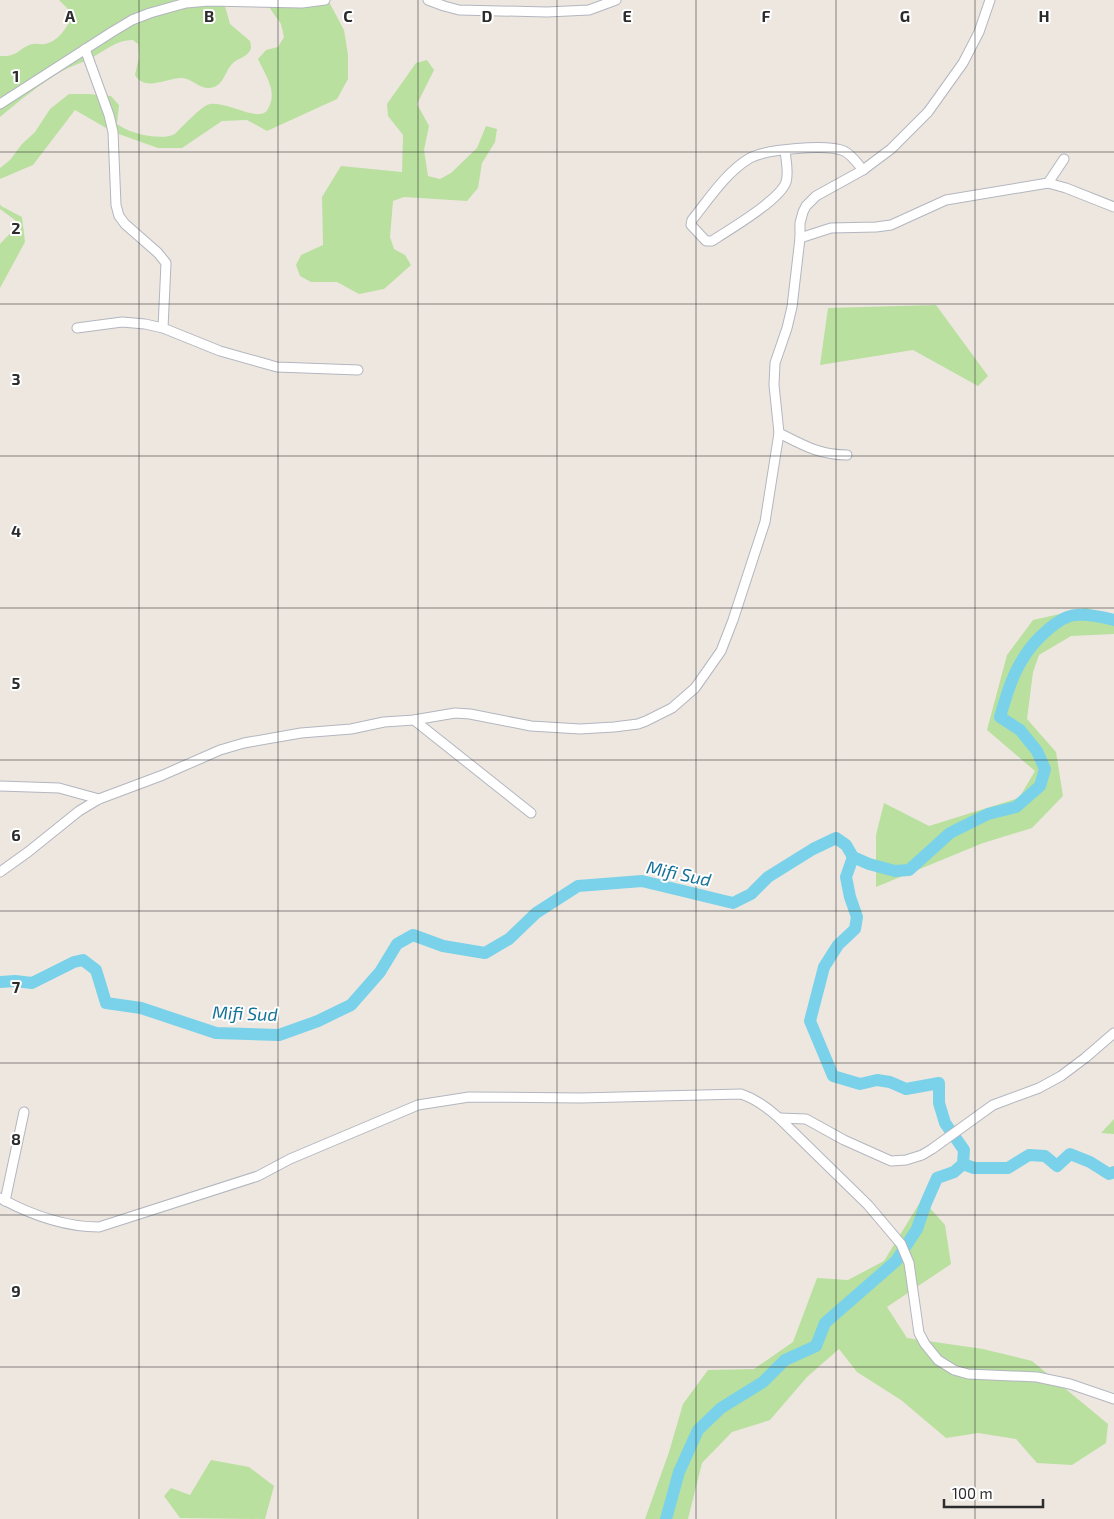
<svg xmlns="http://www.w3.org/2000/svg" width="1114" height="1519" font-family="'Exo 2',sans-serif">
<rect width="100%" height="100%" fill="#ede7e0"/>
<!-- green -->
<g fill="#b9e09f">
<path d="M59,0H204L225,6L230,24L250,41C251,45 252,49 249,52C246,57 237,59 233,63C226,69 224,84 214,87C202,92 192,78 182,78C166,78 145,92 135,75L139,57L138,44L133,40C116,40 105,51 91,58C82,63 71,66 62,71C40,84 19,101 0,117V56C20,57 19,47 33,44C37,43 41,45 45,44C58,41 65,30 71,19L67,8Z"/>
<path d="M264,0H328L344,30L348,55V79L337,99L267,131L247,120L222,121L182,148H158L113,132L75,110L33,165L0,179V168L10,160L22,144L35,132L50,109L69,94H88L111,96L119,105L117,124C130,134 161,141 175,134C182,127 199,109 207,105C224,98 259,125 268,109C278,91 266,77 258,59L266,50L278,47L284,37L281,24Z"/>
<polygon points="427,60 434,70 417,104 429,126 424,150 428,176 440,179 451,173 477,148 486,126 497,129 495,142 482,163 478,188 467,201 404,197 393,201 390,237 394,249 405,255 411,265 384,289 359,294 337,282 311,282 300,276 296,265 301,255 323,245 322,197 341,166 402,172 403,135 388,116 387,104 416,63"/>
<polygon points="0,204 1,206 22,217 25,242 0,288 0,244 17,226 15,220 0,209"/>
<polygon points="936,305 988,376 978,386 913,350 820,365 828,308"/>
<polygon points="1086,608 1114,616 1114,634 1071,636 1039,655 1033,672 1027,719 1056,752 1063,796 1032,828 983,843 876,887 876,835 884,803 929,826 1019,798 1035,771 987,730 1007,655 1033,620"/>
<polygon points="1114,1119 1114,1134 1101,1133"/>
<polygon points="922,1199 945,1225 951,1264 887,1307 907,1338 983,1349 1032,1361 1108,1424 1106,1443 1072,1465 1037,1463 1016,1439 978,1433 946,1438 901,1400 857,1372 839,1349 807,1377 770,1420 732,1432 702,1463 688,1519 645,1519 669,1452 683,1404 708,1370 754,1369 793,1342 817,1278 848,1280 884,1261"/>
<polygon points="211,1460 249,1467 274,1486 265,1519 180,1518 164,1496 171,1488 190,1495"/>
</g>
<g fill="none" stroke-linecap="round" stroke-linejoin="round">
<!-- river -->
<g stroke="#79d2e9" stroke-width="12">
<path d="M0,982L15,981L32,983L74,962L83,960L96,970L106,1003L141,1008L216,1033L279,1035L318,1021L351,1005L380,972L397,944L413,935L443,946L485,953L509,939L536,913L578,886L642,881L733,903L751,894L768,877L813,849L836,838L846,845L853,857L869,864L895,871L909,870L950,833L988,814L1016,807L1040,786L1045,769L1037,751L1020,730L1000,717C1006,697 1012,675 1024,657C1033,642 1058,616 1076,615C1088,614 1102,617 1114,620"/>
<polyline points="963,1164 974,1168 1008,1168 1029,1155 1045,1156 1057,1166 1070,1154 1090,1162 1109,1174 1114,1172"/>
<polyline points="666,1519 679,1472 698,1430 721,1408 763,1382 785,1360 816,1346 825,1323 896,1261 917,1229 926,1203 937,1178 954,1172 963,1164 964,1150 945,1123 939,1103 939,1083 906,1089 890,1082 877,1080 860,1084 833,1076 810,1021 824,967 838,945 855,929 857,917 850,897 846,877 853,857"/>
</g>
<!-- minor casing -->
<g stroke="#b3b6bf" stroke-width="11">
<g id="minor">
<polyline points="428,0 444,6 459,10 547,12 589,10 616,0"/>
<polyline points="85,49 109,115 113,132 116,205 119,216 125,224 158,253 166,263 163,328"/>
<polyline points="0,104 112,32 132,20 150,13 186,3 209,1 302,3 325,0"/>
<path d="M785,151C786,160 789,173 786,182C780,200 730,229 712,241H706L691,225L692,220C709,199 726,172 750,158C766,149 827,144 844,151C851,154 858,164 863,170"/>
<polyline points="1048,183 1066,188 1114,207"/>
<polyline points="800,238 831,228 876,227 891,225 946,200 1048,183 1064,159"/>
<polyline points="77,328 122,322 145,324 163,328 220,351 277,367 358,370"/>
<path d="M779,433C803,445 819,455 847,455"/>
<polyline points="414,720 531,813"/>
<polyline points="0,786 59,788 99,799"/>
<polyline points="0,872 28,852 79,811 99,799 163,775 220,750 244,743 301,733 351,729 384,722 414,720 455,713 470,714 531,726 580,729 614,727 638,724 646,721 672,708 695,688 721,651 733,620 765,522 779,433 774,385 775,363 787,328 792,307 800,238 800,223 803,212 806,206 816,196 863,170 891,149 928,112 963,63 979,32 990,0"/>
<polyline points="779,1118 806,1119 844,1140 891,1161 906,1160 922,1155 932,1149 993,1105 1039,1088 1061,1076 1085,1058 1114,1033"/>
<path d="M0,1198C31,1215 64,1227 99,1227L258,1176L290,1159L418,1105L469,1097L580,1098L741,1094C756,1099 767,1107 779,1118L868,1205L901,1244L909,1263L919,1333L925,1344L938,1360L954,1370L968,1374L1037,1377L1070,1384L1114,1399"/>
<polyline points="5,1201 24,1112"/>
</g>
</g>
<!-- minor -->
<use href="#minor" stroke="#fff" stroke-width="9"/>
</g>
<!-- grid -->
<path fill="none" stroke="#2c2c2c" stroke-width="1" stroke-opacity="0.55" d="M139,0V1519M278,0V1519M418,0V1519M557,0V1519M696,0V1519M836,0V1519M975,0V1519M0,152H1114M0,304H1114M0,456H1114M0,608H1114M0,760H1114M0,911H1114M0,1063H1114M0,1215H1114M0,1367H1114"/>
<g text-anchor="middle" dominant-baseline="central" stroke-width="4" stroke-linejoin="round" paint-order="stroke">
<!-- water labels -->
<g font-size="18" font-style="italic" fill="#157298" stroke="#fff">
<text transform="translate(679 873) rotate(12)">Mifi Sud</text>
<text transform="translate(245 1013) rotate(2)">Mifi Sud</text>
</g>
</g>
<g font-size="16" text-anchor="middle" font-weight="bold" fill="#2c2c2c" stroke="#fff" stroke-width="4" stroke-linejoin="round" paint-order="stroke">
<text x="70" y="22">A</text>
<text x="209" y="22">B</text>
<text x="348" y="22">C</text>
<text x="487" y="22">D</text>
<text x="627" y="22">E</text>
<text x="766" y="22">F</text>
<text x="905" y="22">G</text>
<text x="1044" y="22">H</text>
<text x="16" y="82">1</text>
<text x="16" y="234">2</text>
<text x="16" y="385">3</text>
<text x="16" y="537">4</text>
<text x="16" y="689">5</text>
<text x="16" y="841">6</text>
<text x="16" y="993">7</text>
<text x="16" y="1145">8</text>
<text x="16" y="1297">9</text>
</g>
<!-- scale -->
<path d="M944 1499v8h99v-8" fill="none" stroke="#2c2c2c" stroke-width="2.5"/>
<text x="952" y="1499" font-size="15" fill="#2c2c2c" stroke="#ffffff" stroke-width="4" paint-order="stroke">100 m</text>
</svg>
